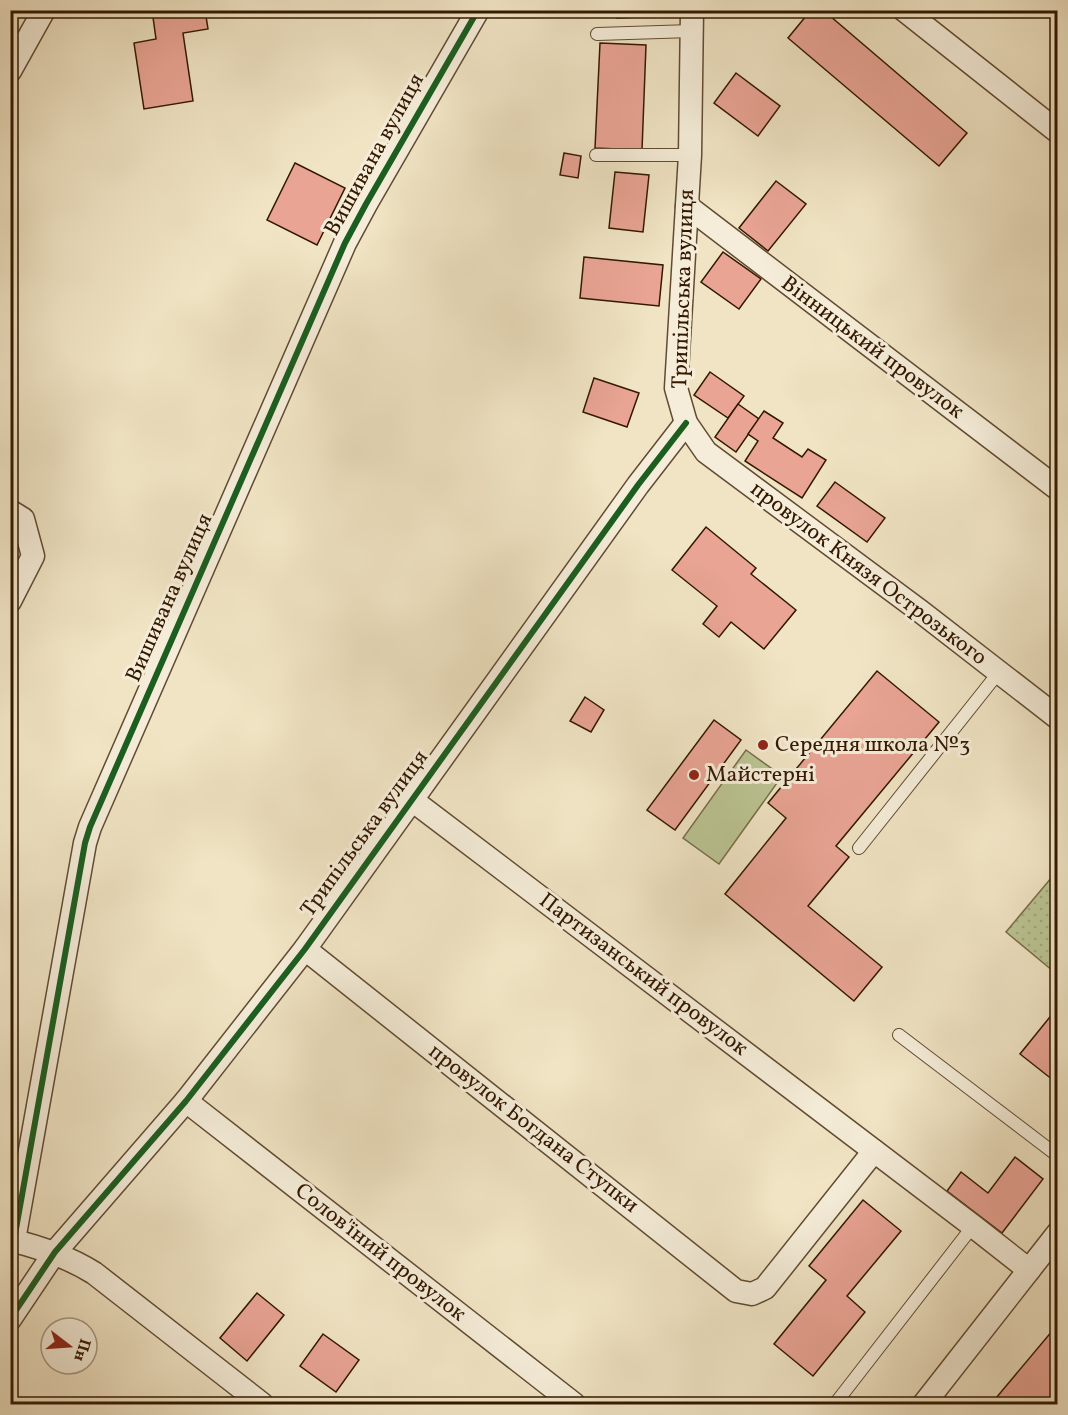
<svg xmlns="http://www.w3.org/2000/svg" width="1068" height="1415" font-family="Vollkorn,serif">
<defs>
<pattern id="park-dots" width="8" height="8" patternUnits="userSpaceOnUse" patternTransform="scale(1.5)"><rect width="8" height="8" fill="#bbc493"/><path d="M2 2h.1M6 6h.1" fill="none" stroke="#a1a87d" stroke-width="1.8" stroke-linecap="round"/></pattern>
</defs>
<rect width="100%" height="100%" fill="#f0e4c4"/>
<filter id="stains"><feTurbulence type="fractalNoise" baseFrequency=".00333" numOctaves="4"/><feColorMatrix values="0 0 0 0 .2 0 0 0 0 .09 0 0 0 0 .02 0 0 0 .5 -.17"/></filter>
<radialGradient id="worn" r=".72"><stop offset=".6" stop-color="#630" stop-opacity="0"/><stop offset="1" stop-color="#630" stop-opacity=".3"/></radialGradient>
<!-- grass -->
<polygon fill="#bbc493" stroke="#776e4a" stroke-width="1.5" points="746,750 782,776 719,864 683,838"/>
<!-- park -->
<polygon fill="url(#park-dots)" stroke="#776e4a" stroke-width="1.5" points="1057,871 1058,966 1053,971 1006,932"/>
<!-- building -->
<g fill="#e9a494" stroke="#331800" stroke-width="1.5">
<polygon points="152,10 205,10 208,29 183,33 193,101 144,109 134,43 156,39"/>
<polygon points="617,10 662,10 662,16 617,18"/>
<polygon points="811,10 823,10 967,133 939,166 788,38"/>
<polygon points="600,43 646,45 642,150 595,148"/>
<polygon points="736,73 780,106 758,136 714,103"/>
<polygon points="564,153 581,156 578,178 560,175"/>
<polygon points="295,163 345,188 317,245 267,220"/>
<polygon points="615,172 649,175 643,232 609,228"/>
<polygon points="776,181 806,204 768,251 739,228"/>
<polygon points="723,252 761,279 739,309 701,282"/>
<polygon points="584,257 663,265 659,306 580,298"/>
<polygon points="710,372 744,396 728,418 694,395"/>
<polygon points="594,378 639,393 627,427 583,412"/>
<polygon points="738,404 759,419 736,452 715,437"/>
<polygon points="764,411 783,423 773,438 802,457 808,449 826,460 802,498 745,461 758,441 748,434"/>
<polygon points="835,482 885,518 867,542 817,506"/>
<polygon points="706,527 756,568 751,574 796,610 764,649 731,622 719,637 703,624 717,606 672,570"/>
<polygon points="877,671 939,722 836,846 849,857 808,906 882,967 854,1001 725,894 786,818 768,803"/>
<polygon points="585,697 604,710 591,732 570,721"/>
<polygon points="714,720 741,740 675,830 647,810"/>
<polygon points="1058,1007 1058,1084 1020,1054"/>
<polygon points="1015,1157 1043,1179 1002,1233 947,1191 961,1172 988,1193"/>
<polygon points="863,1200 901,1231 847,1296 865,1312 813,1376 774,1344 826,1280 809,1266"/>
<polygon points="257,1293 284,1315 247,1361 220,1338"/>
<polygon points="1058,1324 1058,1403 1056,1404 991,1404"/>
<polygon points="323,1334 359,1360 336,1392 300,1366"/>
</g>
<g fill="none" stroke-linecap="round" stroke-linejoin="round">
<!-- service casing -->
<g stroke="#624b31" stroke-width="14">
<g id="service">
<polyline points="597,34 692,31"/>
<polyline points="596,155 690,155"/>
<polyline points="859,848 999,672"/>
<polyline points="899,1035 1058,1156"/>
<polyline points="835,1404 973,1226"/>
</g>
</g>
<!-- minor casing -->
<g stroke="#624b31" stroke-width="25">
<g id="minor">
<polyline points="692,10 690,155 676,388 686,423 706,452 920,611 1058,718"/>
<polyline points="904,10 1058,132"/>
<polyline points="10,71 44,10"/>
<polyline points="687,206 1058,489"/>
<polyline points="10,511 23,519 33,556 10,601"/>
<polyline points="412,800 973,1226 1029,1270"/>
<polyline points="305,949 736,1291 752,1294 765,1288 874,1151"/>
<polyline points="186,1101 574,1404"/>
<path d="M10,1240C40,1247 68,1257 94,1273L262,1404"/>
<polyline points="14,1240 85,843 90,827 345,243 366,204 478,10"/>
<polyline points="10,1319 55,1252 186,1101 305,949 638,485 686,423"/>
<polyline points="924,1404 1058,1233"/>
</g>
</g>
<!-- service -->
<use href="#service" stroke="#f5edd9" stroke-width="12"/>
<!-- minor -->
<use href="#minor" stroke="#f5edd9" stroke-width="22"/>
<!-- cycleway casing -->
<g stroke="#f5edd9" stroke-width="10">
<g id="cycleway">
<polyline points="14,1240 85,843 90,827 345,243 366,204 478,10"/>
<polyline points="10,1319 55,1252 186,1101 305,949 638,485 686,423"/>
</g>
</g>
<!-- cycleway -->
<use href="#cycleway" stroke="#1b5e20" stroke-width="6"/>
</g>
<!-- markers -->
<g fill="#8f2418" stroke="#f5edd9" stroke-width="2">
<circle cx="763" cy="745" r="6"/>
<circle cx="694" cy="775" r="6"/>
</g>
<g text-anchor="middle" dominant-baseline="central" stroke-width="6" stroke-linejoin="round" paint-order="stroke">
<!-- street labels -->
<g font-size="22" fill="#331800" stroke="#f5edd9">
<text transform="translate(375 155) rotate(-61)">Вишивана вулиця</text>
<text transform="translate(684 289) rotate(-88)">Трипільська вулиця</text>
<text transform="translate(872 348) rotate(37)">Вінницький провулок</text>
<text transform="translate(868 574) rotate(37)">провулок Князя Острозького</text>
<text transform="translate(170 598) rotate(-66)">Вишивана вулиця</text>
<text transform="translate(365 834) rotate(-54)">Трипільська вулиця</text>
<text transform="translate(643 975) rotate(37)">Партизанський провулок</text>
<text transform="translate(533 1129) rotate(38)">провулок Богдана Ступки</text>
<text transform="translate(380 1253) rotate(38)">Солов'їний провулок</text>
</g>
<!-- poi labels -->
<g font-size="22" fill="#331800" stroke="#f5edd9" text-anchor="start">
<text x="775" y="745">Середня школа №3</text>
<text x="706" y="775">Майстерні</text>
</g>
</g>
<!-- margin -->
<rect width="1068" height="1415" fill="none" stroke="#f0e4c4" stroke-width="36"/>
<rect x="12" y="12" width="1044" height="1391" fill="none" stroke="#331800" stroke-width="3"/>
<rect x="18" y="18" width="1032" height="1379" fill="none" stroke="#331800" stroke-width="1.5"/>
<!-- north arrow -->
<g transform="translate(69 1346) rotate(107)"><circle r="28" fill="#f5edd9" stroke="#a79882" stroke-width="1.5"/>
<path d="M0-4.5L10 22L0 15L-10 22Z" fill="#8f2418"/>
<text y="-9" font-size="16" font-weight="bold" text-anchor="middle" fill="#331800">Пн</text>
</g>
<rect width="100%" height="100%" filter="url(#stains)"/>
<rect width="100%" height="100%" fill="url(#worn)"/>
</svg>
